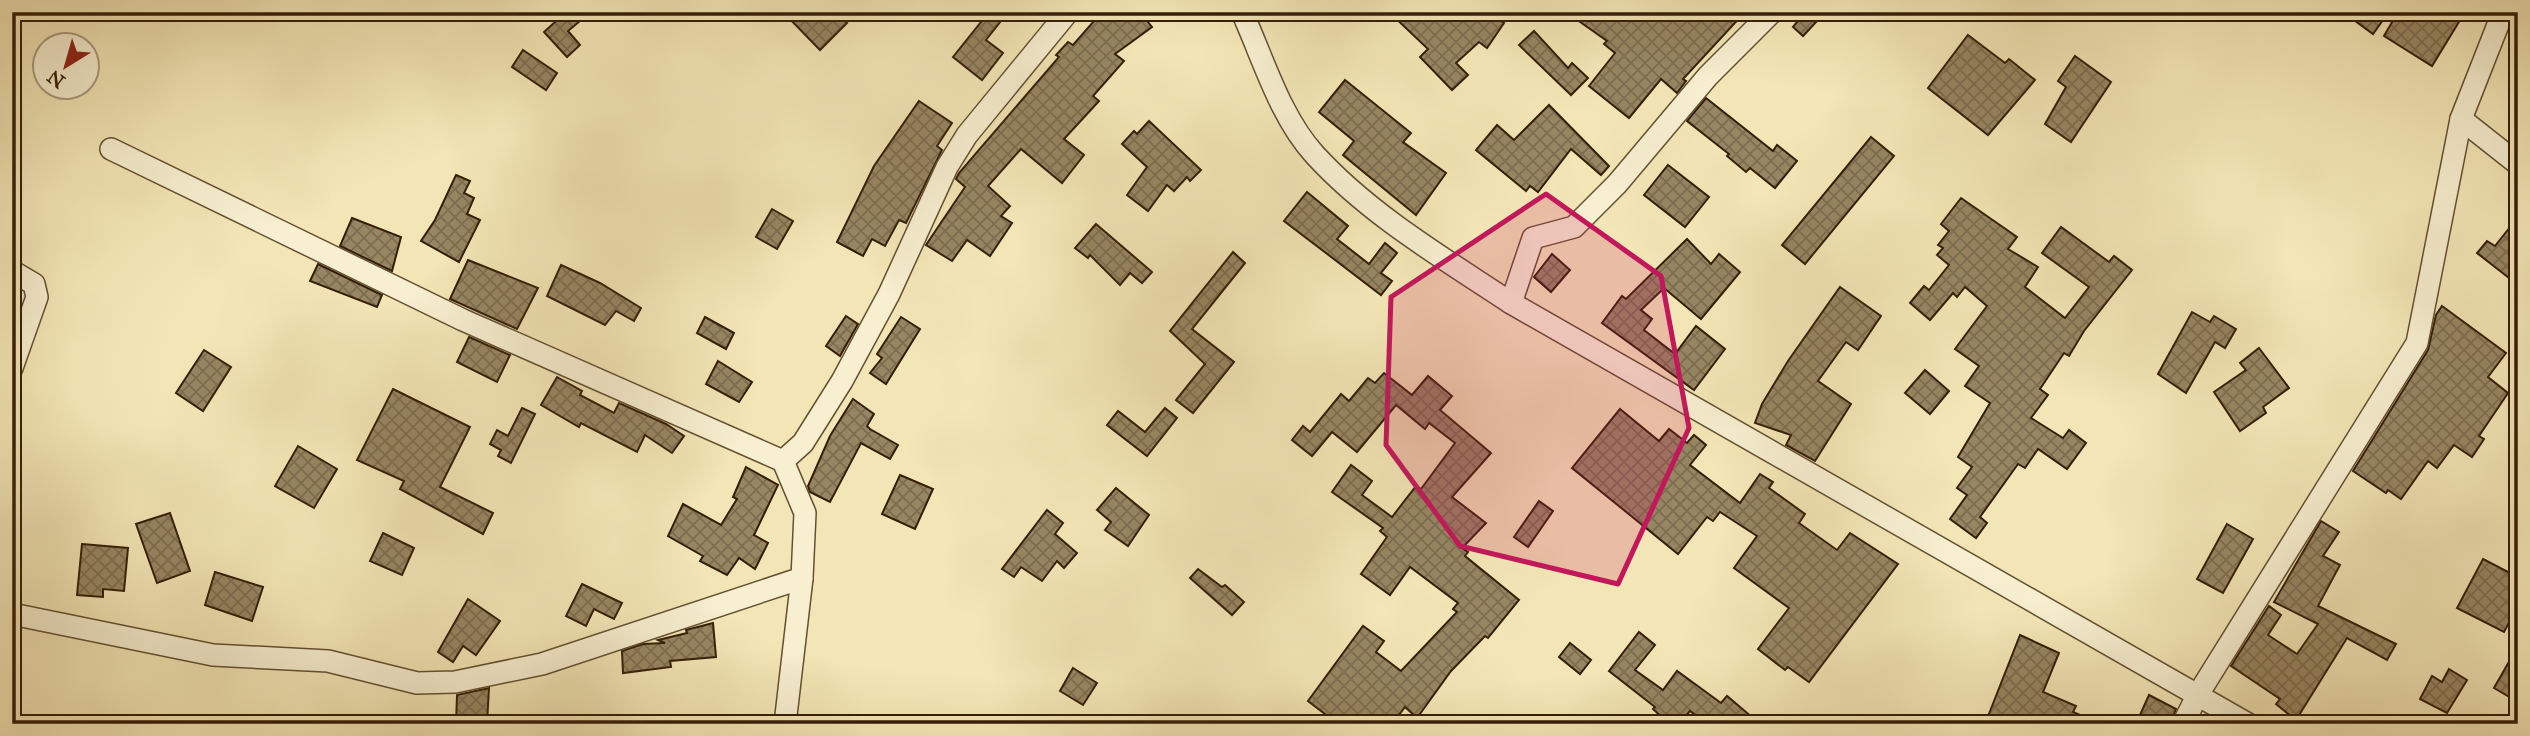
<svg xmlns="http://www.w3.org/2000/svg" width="2530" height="736" font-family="'IM FELL Great Primer',serif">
<defs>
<pattern id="building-cross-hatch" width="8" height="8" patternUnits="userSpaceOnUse" patternTransform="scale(1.75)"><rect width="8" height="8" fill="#978662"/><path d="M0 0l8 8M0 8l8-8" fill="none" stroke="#7c6d4f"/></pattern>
</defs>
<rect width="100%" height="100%" fill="#f3e6b6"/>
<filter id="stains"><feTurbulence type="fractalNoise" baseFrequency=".00286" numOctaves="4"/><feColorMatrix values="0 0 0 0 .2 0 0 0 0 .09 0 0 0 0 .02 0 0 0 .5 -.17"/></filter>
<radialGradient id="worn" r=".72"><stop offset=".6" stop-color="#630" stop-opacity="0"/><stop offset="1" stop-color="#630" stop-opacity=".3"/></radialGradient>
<!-- building -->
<g fill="url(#building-cross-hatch)" stroke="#341e06" stroke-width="2">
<polygon points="566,12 572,12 580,21 568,31 580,45 567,57 544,32"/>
<polygon points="783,12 836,12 847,23 820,50"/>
<polygon points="989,12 1008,12 986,40 1003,53 982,80 953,57"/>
<polygon points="1089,12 1140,12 1152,27 1115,54 1124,61 1093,96 1099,101 1064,139 1084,155 1062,183 1021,149 988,186 1010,206 1001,216 1012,223 990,256 967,240 952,261 926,245 965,187 956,179 959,173 1059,57 1056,55 1068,42 1073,45 1095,20"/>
<polygon points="1389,12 1488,12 1504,23 1487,48 1479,42 1456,63 1468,75 1452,90 1420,57 1428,49"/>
<polygon points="1566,12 1682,12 1692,20 1698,12 1745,12 1683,79 1686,81 1677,93 1661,79 1629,118 1589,86 1615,53 1604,44 1607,41"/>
<polygon points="1805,12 1818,20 1803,36 1793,27"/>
<polygon points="2343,12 2372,12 2383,20 2373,34"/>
<polygon points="2398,12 2465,12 2432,66 2384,36"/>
<polygon points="1534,31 1568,68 1572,63 1588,78 1571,95 1519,45"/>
<polygon points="1968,35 2005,63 2009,59 2035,80 1988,135 1928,88"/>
<polygon points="523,50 557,73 546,90 512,67"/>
<polygon points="2075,56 2111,82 2071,142 2045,124 2066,87 2058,81"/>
<polygon points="1345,80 1411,133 1403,142 1446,173 1416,215 1343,155 1354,141 1319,112"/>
<polygon points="1706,98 1773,151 1777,145 1797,161 1775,188 1750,168 1746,172 1727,156 1729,154 1687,121"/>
<polygon points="919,101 952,123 937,146 942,150 906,223 899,220 885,246 872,239 863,256 837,242 874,166"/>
<polygon points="1549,105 1609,166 1601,175 1571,149 1538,192 1530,186 1526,191 1476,150 1497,125 1514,140"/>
<polygon points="1149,121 1201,170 1190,181 1187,177 1174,191 1167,185 1148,211 1127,195 1147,167 1122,144 1134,131 1137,134"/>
<polygon points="1871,137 1894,156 1805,264 1782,245"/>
<polygon points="1668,165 1709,197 1685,227 1644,195"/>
<polygon points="456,175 470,181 464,193 474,198 467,214 480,220 459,262 421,241 435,220"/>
<polygon points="1307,192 1348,226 1337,239 1369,264 1385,243 1397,253 1381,273 1392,281 1381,295 1284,221"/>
<polygon points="1961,198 2017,237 2008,249 2038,267 2025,287 2065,318 2089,287 2042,253 2061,227 2109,262 2114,256 2132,270 2084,331 2069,356 2064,353 2040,389 2048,395 2031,418 2063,438 2069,430 2086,443 2067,469 2038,449 2025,468 2018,464 1980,517 1987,523 1976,538 1950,519 1967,495 1957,488 1972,467 1958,457 1990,403 1965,386 1979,366 1955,349 1987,306 1965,287 1957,297 1953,293 1930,320 1910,303 1924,286 1929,290 1949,265 1937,255 1943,248 1938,245 1949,231 1941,224"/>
<polygon points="772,209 793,221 777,249 756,237"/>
<polygon points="2518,217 2518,285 2477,253 2487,241 2495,246"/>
<polygon points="352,218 401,237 392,271 340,246"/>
<polygon points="1096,224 1152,272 1142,283 1130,273 1120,285 1090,255 1088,258 1075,248"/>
<polygon points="1687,239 1711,264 1719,254 1740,272 1701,319 1664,288 1641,310 1652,319 1644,330 1675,354 1696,326 1725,349 1694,390 1602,323 1622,296 1626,299"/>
<polygon points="1233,252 1245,263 1192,329 1234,362 1193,413 1176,400 1205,364 1170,331"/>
<polygon points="1552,254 1570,270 1551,292 1534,277"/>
<polygon points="468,260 538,288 517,329 450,299"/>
<polygon points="318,264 382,295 377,307 310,281"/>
<polygon points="561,265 600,283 641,308 634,321 616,311 605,325 547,296"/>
<polygon points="1840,287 1881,316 1858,350 1846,342 1818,381 1851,404 1815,461 1786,445 1791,435 1755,423 1762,404 1788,361"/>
<polygon points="2442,306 2506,353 2488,377 2508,393 2479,436 2484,439 2472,457 2454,445 2437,468 2428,461 2401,499 2388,490 2386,493 2353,471 2428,350 2436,315"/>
<polygon points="2192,312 2210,322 2214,316 2236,329 2225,348 2215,342 2186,393 2158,374"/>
<polygon points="846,316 858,324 840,356 826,346"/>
<polygon points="705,317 734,333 726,349 697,333"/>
<polygon points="901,317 920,329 886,384 870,373 882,358 877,354"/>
<polygon points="469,337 510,355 497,382 457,362"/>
<polygon points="2259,348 2289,388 2263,407 2266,413 2240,431 2214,392 2246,370 2240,363"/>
<polygon points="204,350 231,367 203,411 176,393"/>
<polygon points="718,361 752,382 739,402 706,384"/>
<polygon points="1925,370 1949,391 1930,414 1905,393"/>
<polygon points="1384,373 1412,395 1428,376 1452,396 1440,410 1491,453 1452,497 1486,523 1462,548 1468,552 1465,556 1519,600 1488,638 1485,636 1451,671 1417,718 1405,707 1392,724 1338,724 1308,701 1363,626 1384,641 1376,652 1401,671 1457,612 1453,609 1458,603 1410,567 1390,595 1361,574 1387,537 1380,531 1383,528 1332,492 1351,465 1372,481 1362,495 1392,517 1416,486 1421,489 1455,443 1429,423 1425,429 1396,405 1357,452 1332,432 1312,456 1292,440 1303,426 1310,432 1341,394 1349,401 1368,378 1375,383"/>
<polygon points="557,377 582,391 580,395 614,413 619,403 666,424 684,436 672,453 645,435 637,452 581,423 579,427 541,405"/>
<polygon points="393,389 470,427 440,487 493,513 483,534 400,489 404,481 357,460"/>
<polygon points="853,399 874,414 867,426 870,429 898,445 890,459 861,443 830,502 810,492 808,486 830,436"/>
<polygon points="522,408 535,414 511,463 498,456 501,450 490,444 497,430 508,436"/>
<polygon points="1165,408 1177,418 1147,456 1107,425 1118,411 1145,432"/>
<polygon points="1620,409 1659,441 1669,429 1687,443 1694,435 1706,445 1690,465 1740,503 1760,474 1773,482 1769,488 1805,514 1799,523 1837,550 1850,533 1898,564 1809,682 1788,667 1785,670 1758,649 1789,608 1734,568 1757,536 1720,512 1713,521 1707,517 1678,554 1572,468"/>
<polygon points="298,446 337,469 314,508 275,486"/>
<polygon points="746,467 778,485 754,535 768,543 755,569 739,558 727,575 700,561 703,556 668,536 683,504 721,525 737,499 733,497"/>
<polygon points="900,475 933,489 915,529 882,514"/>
<polygon points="1116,488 1149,515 1128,546 1105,530 1111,522 1097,510"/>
<polygon points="1539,501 1553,511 1528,547 1514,537"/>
<polygon points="1047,510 1063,523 1055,534 1077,553 1064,568 1057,561 1042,581 1021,567 1014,577 1002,569"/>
<polygon points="170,513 190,571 157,583 136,524"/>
<polygon points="2321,521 2339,532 2323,556 2340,565 2318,606 2396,644 2387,660 2347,638 2296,720 2276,704 2280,699 2231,666 2269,606 2281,615 2268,635 2297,654 2318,624 2274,602"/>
<polygon points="2227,524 2253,539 2223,593 2197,579"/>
<polygon points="383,533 414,548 402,575 370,561"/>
<polygon points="82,544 128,548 124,591 103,589 103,597 77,595"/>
<polygon points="2483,559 2518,577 2518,606 2504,632 2457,608"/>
<polygon points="1198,569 1222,587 1225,585 1244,602 1232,615 1190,578"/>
<polygon points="215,572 263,587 252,621 205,605"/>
<polygon points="582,584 622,603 614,619 594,609 586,626 566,616"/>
<polygon points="468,599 500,621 476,655 463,646 453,662 438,652"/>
<polygon points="713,623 716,657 670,661 671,667 623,673 622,651 643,644 665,643 658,640 687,633 686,630"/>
<polygon points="1639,632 1655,645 1635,670 1663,690 1677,671 1721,703 1727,696 1760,724 1706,724 1690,711 1679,724 1669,724 1653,709 1655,707 1609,671"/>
<polygon points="2020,635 2059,653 2043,692 2076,706 2073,712 2101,724 1985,724"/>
<polygon points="1570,643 1591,660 1580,674 1559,657"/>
<polygon points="2518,646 2518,702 2494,688"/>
<polygon points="1073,668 1097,683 1083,705 1060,691"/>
<polygon points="2449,669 2467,680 2447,713 2420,699 2432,676 2442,682"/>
<polygon points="489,688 487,724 456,724 457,695"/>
<polygon points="2149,695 2176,709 2170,724 2136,724"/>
</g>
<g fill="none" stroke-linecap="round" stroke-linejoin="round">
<!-- minor casing -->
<g stroke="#645032" stroke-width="24">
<g id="minor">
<path d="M1242,12C1263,58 1280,117 1315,155C1370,215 1443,258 1511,303L2248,724"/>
<polyline points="2461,119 2518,164"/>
<polyline points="111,149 463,320 783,461"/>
<polyline points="12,271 34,284 37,297 12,368"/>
<polyline points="1511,303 1533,238 1574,227 1617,184 1708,76 1772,12"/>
<polyline points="12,614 213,655 328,661 417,683 455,682 542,664 802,578 805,513 783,461 803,443 842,381 889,294 947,167 967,135 1068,12"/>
<polyline points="785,724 802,578"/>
<polyline points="2183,724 2197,696 2417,343 2461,119 2503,12"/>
</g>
</g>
<!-- minor -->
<use href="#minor" stroke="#f7efd0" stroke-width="21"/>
</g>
<!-- marked area -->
<path fill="#c2185b" fill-opacity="0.2" stroke="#c2185b" stroke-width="5" stroke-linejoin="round" d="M1546,194L1661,276L1689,428L1618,584L1460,546L1386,445L1391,297Z"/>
<!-- margin -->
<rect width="2530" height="736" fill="none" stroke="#f3e6b6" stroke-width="42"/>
<rect x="14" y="14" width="2502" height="708" fill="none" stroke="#341e06" stroke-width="3.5"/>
<rect x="21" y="21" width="2488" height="694" fill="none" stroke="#341e06" stroke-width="2"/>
<!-- north arrow -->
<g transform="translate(66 66) rotate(217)"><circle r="33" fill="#f7efd0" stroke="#a99b7f" stroke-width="2"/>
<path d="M0-5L12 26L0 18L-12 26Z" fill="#8f2418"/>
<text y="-10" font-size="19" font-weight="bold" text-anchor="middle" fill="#341e06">N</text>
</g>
<rect width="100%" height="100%" filter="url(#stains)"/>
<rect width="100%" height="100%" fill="url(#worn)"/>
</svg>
